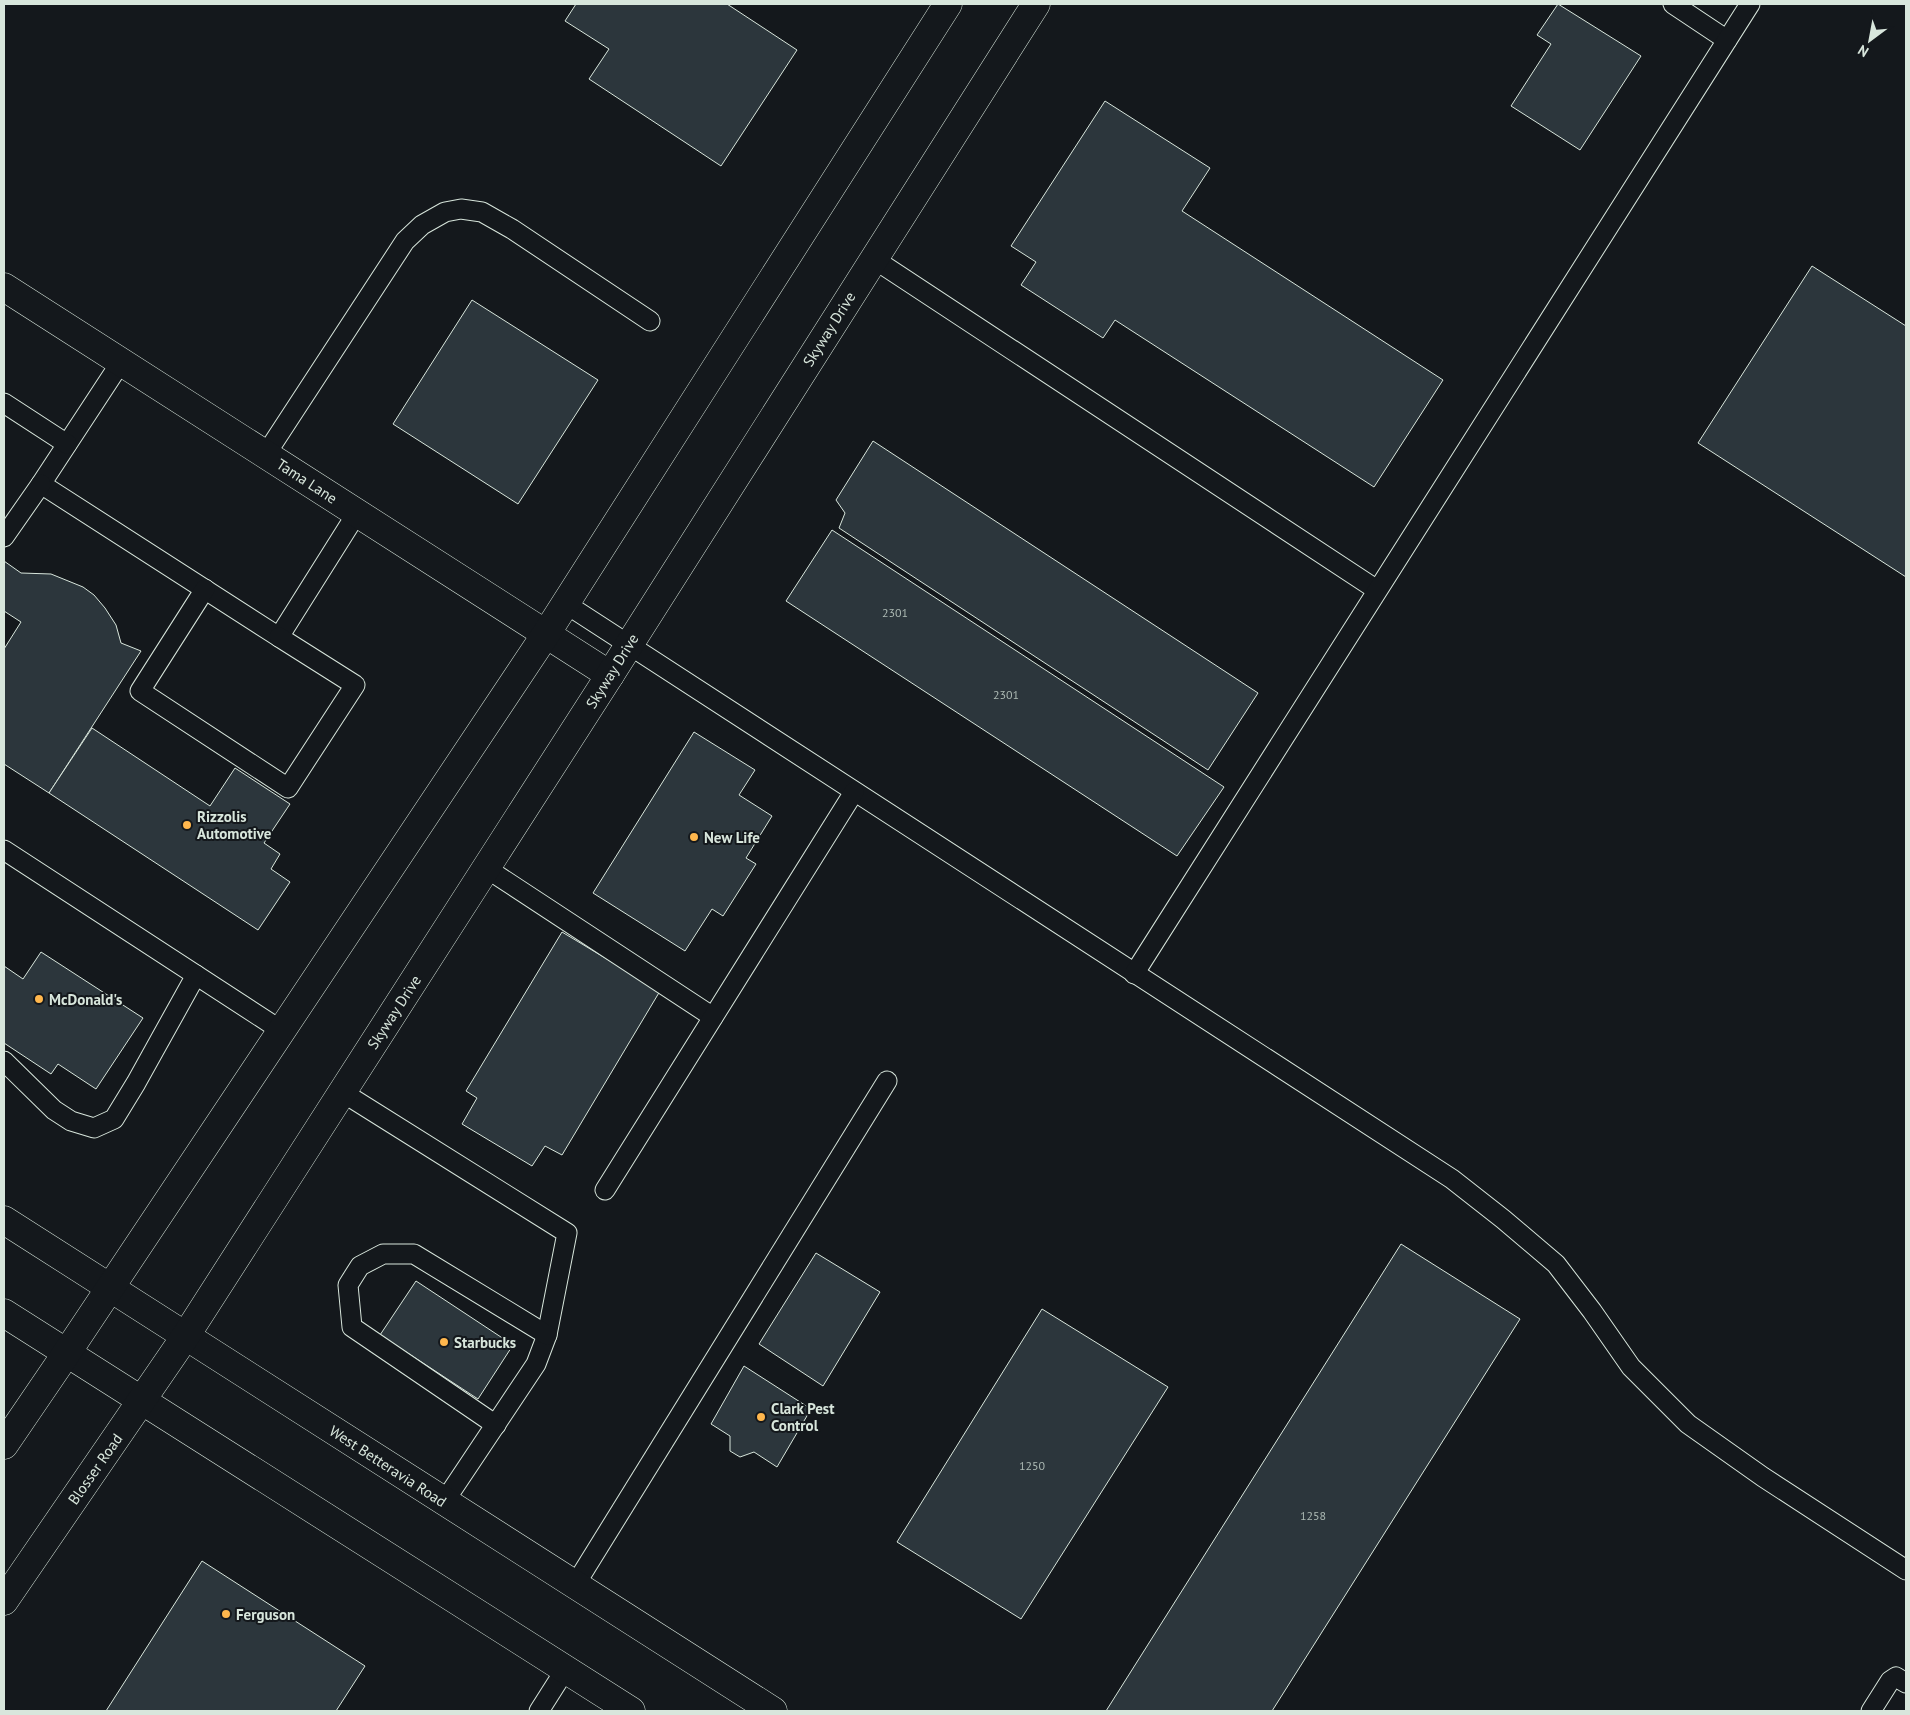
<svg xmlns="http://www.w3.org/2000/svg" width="1910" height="1715" font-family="'PT Sans',sans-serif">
<rect width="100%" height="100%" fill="#14181c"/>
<!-- building -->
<g fill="#2c363c" stroke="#d8e6dc">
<polygon points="576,4 727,4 797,50 721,166 589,79 609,49 565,21"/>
<polygon points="1558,4 1641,56 1580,150 1511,106 1551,44 1537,35"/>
<polygon points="1105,101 1210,168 1182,211 1443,380 1374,487 1115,320 1103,338 1021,285 1036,262 1011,246"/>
<polygon points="1812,266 1906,326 1906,577 1698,443"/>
<polygon points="472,300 598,380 518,504 393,424"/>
<polygon points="873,441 1258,693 1208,770 839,528 845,513 836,500"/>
<polygon points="832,530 1224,787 1177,856 786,601"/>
<polygon points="4,561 21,573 51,574 83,587 94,595 105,608 116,625 121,643 141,651 49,793 4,764 4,649 21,622 4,611"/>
<polygon points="92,728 210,806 235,768 290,804 264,843 280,854 271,869 290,882 258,930 49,793"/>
<polygon points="694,732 755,770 739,795 772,816 746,858 756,864 723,916 712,909 685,951 593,893"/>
<polygon points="562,932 660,991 562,1155 545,1146 532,1166 462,1124 477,1098 466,1091"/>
<polygon points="41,952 143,1018 96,1089 58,1064 51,1074 4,1043 4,966 23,979"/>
<polygon points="1401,1244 1520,1319 1272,1711 1106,1711"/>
<polygon points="816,1253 880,1292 823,1386 759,1344"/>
<polygon points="416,1281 513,1345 478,1399 380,1335"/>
<polygon points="1042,1309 1168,1387 1021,1619 897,1542"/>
<polygon points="744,1366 811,1409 777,1467 754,1452 740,1457 730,1451 730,1436 711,1424"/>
<polygon points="202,1561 365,1666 336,1711 106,1711"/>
</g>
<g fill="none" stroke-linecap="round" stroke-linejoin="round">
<!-- lane casing -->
<g stroke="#d8e6dc" stroke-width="21">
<g id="lane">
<polyline points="1673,4 1727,40"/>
<polyline points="874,259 1377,590"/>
<polyline points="121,362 41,484 279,637 357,513"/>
<polyline points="4,403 67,444"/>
<polyline points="266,454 405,241 422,225 445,212 461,209 482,212 512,229 650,321"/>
<polyline points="4,537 41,484"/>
<polyline points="205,589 140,691 288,788 355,685 279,637"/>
<polyline points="566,604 1452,1179 1503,1219 1556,1264 1592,1311 1631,1367 1688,1424 1763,1477 1906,1570"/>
<polyline points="4,850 282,1031"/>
<polyline points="486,868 713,1017"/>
<polyline points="1134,974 1750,4"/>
<polyline points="4,1061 54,1110 71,1121 94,1128 114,1119 136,1083 196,975"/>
<polyline points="342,1092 567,1233 547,1335 536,1364 444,1502"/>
<polyline points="605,1190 854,792"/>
<polyline points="496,1425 352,1327 348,1285 360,1266 383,1254 414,1254 547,1335"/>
<polyline points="575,1585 887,1081"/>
<polyline points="539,1711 565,1670"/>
<polyline points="1871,1711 1890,1681 1896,1677 1906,1683"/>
</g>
</g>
<!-- street casing -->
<g stroke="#d8e6dc" stroke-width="29">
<polyline id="street" points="4,287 610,675"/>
</g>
<!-- secondary casing -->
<g stroke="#d8e6dc" stroke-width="29">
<g id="secondary">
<polyline points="4,1220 773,1711"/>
<polyline points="4,1313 631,1711"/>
<polyline points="4,1445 66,1354 546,634 948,4"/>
<polyline points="4,1601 185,1337 610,675 1036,4"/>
</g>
</g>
<!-- lane -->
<use href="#lane" stroke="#14181c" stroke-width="19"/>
<!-- street -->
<use href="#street" stroke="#14181c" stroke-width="28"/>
<!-- secondary -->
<use href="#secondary" stroke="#14181c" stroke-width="28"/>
</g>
<!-- markers -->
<g fill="#ffb74d" stroke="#14181c" stroke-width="2">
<circle cx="187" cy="825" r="5"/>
<circle cx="694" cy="837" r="5"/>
<circle cx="39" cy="999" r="5"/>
<circle cx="444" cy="1342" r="5"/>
<circle cx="761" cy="1417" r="5"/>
<circle cx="226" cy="1614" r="5"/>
</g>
<g text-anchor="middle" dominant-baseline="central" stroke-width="4" stroke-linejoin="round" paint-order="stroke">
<!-- number labels -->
<g font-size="12" fill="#adbab4">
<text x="895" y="612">2301</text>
<text x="1006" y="694">2301</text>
<text x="1032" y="1465">1250</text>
<text x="1313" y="1515">1258</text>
</g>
<!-- street labels -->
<g font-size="15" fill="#d8e6dc" stroke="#14181c">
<text transform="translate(829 329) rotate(-58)">Skyway Drive</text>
<text transform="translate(307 481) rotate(33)">Tama Lane</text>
<text transform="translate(612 671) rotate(-58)">Skyway Drive</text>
<text transform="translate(394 1012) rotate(-57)">Skyway Drive</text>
<text transform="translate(388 1466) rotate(33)">West Betteravia Road</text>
<text transform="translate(95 1469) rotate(-55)">Blosser Road</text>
</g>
<!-- poi labels -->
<g font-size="15" font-weight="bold" fill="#d8e6dc" stroke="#14181c" text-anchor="start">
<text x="197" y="816">Rizzolis<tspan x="197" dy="17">Automotive</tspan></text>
<text x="704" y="837">New Life</text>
<text x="49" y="999">McDonald's</text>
<text x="454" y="1342">Starbucks</text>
<text x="771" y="1408">Clark Pest<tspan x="771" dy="17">Control</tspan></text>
<text x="236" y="1614">Ferguson</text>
</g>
</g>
<!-- border -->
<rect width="1910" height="1715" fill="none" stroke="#d8e6dc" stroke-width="10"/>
<!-- north arrow -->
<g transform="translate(1870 40) rotate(212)" stroke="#14181c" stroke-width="4" paint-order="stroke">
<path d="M0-4L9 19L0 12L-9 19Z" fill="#d8e6dc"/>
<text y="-8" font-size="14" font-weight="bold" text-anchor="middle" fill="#d8e6dc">N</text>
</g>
</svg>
